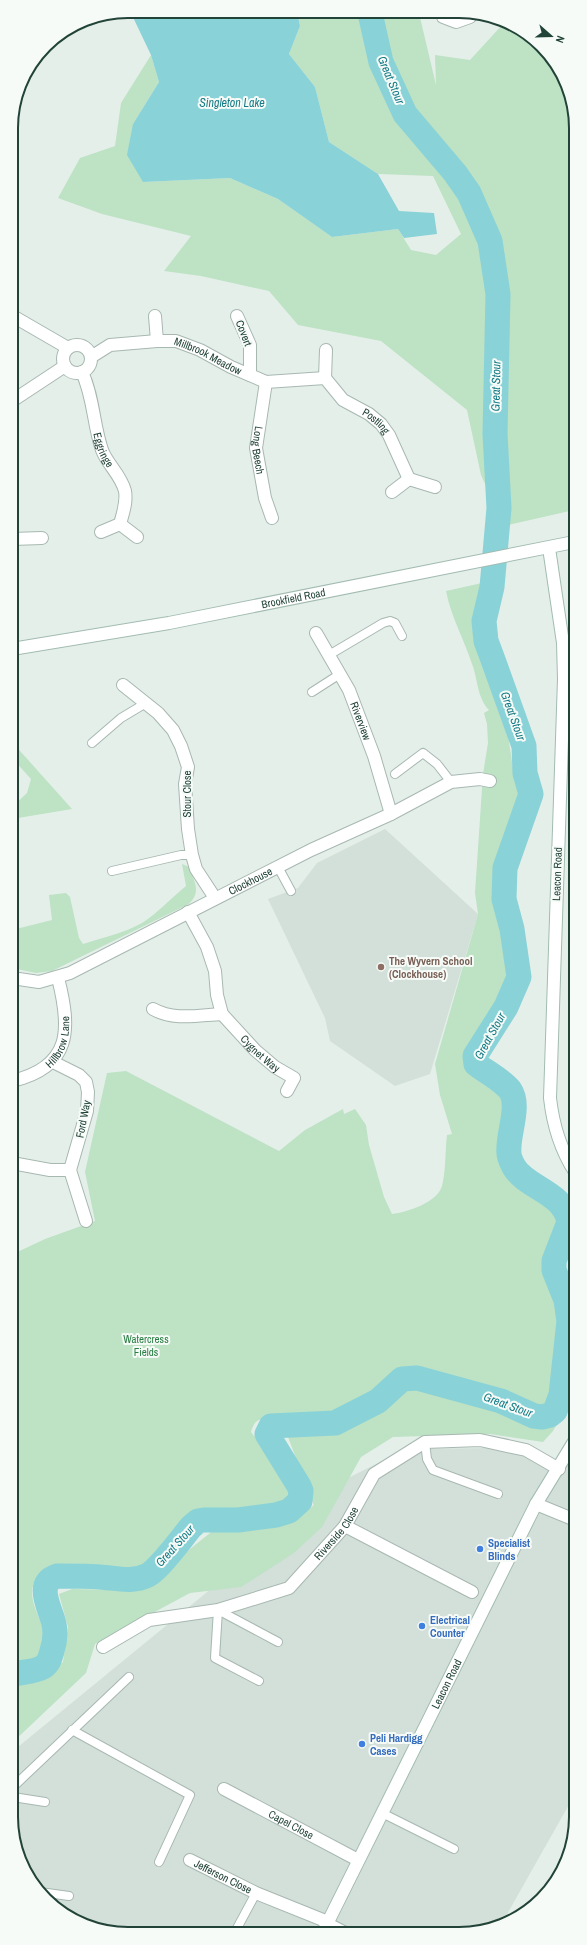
<svg xmlns="http://www.w3.org/2000/svg" width="587" height="1945" font-family="'Archivo Narrow',sans-serif">
<rect width="100%" height="100%" fill="#e5efea"/>
<!-- built -->
<g fill="#d3dfd9">
<polygon points="385,829 478,914 430,1074 395,1086 330,1041 325,1018 268,899 298,888 317,863"/>
<polygon points="490,1448 575,1464 575,1794 501,1925 481,1932 106,1932 45,1900 23,1869 13,1839 13,1751 344,1480 406,1449"/>
</g>
<!-- green -->
<g fill="#bde2c4">
<polygon points="297,12 419,13 436,85 435,55 470,60 503,24 542,45 574,106 574,510 504,526 481,475 467,410 381,341 298,325 269,291 201,276 164,271 191,236 102,214 58,198 80,158 115,146 121,103 151,55 159,82 133,124 143,182 230,178 278,199 332,237 398,229 411,250 436,255 461,234 433,176 378,174 329,142 315,87 289,54 300,26"/>
<path d="M482,583C463,624 489,661 501,700C507,724 510,750 514,775C518,779 523,784 524,790C525,801 510,824 506,835C501,847 497,863 496,876C495,885 495,895 497,903C499,916 506,928 509,940C514,959 514,982 504,999C496,1015 465,1045 467,1060C469,1082 493,1087 507,1102C509,1122 497,1143 504,1162C514,1189 556,1195 561,1223C563,1235 546,1252 548,1266C549,1282 560,1297 563,1312C567,1329 560,1349 558,1366C556,1378 557,1391 553,1402C549,1408 545,1411 538,1410C527,1409 518,1398 508,1394C481,1384 447,1373 417,1370C396,1367 390,1383 375,1394C362,1404 342,1415 325,1418C307,1421 274,1412 259,1420C254,1422 252,1428 251,1432C262,1447 293,1484 294,1501C280,1511 249,1513 232,1513C229,1513 226,1512 223,1511C215,1510 201,1513 193,1517C190,1519 186,1524 183,1528C171,1541 152,1569 135,1572C129,1573 122,1572 117,1571C94,1569 66,1561 45,1573C0,1597 93,1658 13,1666V1254L45,1239L95,1221L85,1172L107,1073L126,1071L279,1151L305,1130L343,1109L344,1114L355,1109L366,1125L369,1145L384,1197L392,1214C407,1212 437,1203 442,1186C446,1170 445,1151 447,1135L452,1134L440,1095L435,1064L478,914L475,893L483,774L488,743L487,724L484,713L489,710C477,698 478,679 472,664C464,639 451,617 446,591Z"/>
<polygon points="12,743 12,742 72,809 12,819 12,807 27,793 31,779 12,758"/>
<path d="M182,864L189,867C194,882 202,891 189,904L52,971L36,973L12,968V930L52,920L49,895L66,893L70,897L79,938L83,944C102,938 124,933 142,923C158,913 171,898 186,886Z"/>
<polygon points="419,1389 462,1398 544,1427 558,1422 553,1431 543,1442 490,1434 393,1437 361,1457 322,1527 294,1553 241,1587 190,1593 95,1644 86,1673 13,1742 13,1685 42,1677 63,1662 68,1627 59,1594 72,1589 128,1590 155,1583 180,1557 215,1529 262,1529 296,1517 314,1506 288,1437 326,1434 349,1429 374,1414 400,1392"/>
</g>
<!-- water -->
<polygon fill="#89d2d8" points="130,11 297,12 300,26 289,54 315,87 329,142 378,174 399,211 434,213 437,234 404,238 398,229 332,237 278,199 230,178 143,182 127,155 133,124 159,82 151,55"/>
<g fill="none" stroke-linecap="round" stroke-linejoin="round">
<!-- river -->
<path stroke="#89d2d8" stroke-width="25" d="M13,1674C22,1672 35,1672 43,1667C49,1663 50,1658 52,1651C55,1642 56,1634 54,1624C51,1609 34,1584 57,1576C71,1576 86,1576 100,1577C116,1578 133,1583 148,1575C160,1568 181,1539 191,1527L198,1521L204,1520H238L276,1515L289,1511L300,1501L301,1491L299,1486L267,1434L271,1426L335,1423L378,1401L402,1379L417,1378L501,1401L534,1416L542,1417L550,1415L555,1411L561,1395L569,1321L566,1300L554,1270V1261L569,1222C564,1192 526,1188 514,1167C512,1163 509,1158 509,1153C507,1135 521,1106 510,1090C502,1080 486,1072 476,1064L475,1056L506,1007L519,977L512,929L504,899L505,868L531,794L525,773L524,746L492,657L486,641L484,621L492,587L499,508L495,434L498,294L490,241L469,193L455,173L405,114L381,62L370,13"/>
<!-- lane casing -->
<g stroke="#a7b8b1" stroke-width="10">
<g id="lane">
<polyline points="329,655 383,623 390,621 395,623 402,636"/>
<polyline points="312,692 340,674"/>
<polyline points="92,743 121,718 146,703"/>
<polyline points="395,774 423,753 437,764 451,782"/>
<polyline points="278,867 291,891"/>
<polyline points="112,871 181,855 192,855"/>
<polyline points="425,1442 427,1459 433,1470 498,1494"/>
<polyline points="259,1681 215,1658 218,1610 278,1642"/>
<polyline points="72,1730 190,1795 159,1862"/>
<polyline points="13,1787 129,1677"/>
<polyline points="13,1797 45,1802"/>
<polyline points="382,1813 454,1849"/>
<polyline points="40,1892 69,1896"/>
<polyline points="328,1922 348,1932"/>
<polyline points="235,1932 256,1893"/>
</g>
</g>
<!-- street casing -->
<g stroke="#a7b8b1" stroke-width="14">
<g id="street">
<polyline points="442,13 443,17 456,22 470,17 472,13"/>
<polyline points="11,315 68,348"/>
<polyline points="155,316 157,341"/>
<polyline points="237,316 250,345 250,375"/>
<circle cx="77" cy="359" r="14"/>
<path id="s1" d="M91,357L110,345L157,341H176L200,350L231,367L266,382L325,378"/>
<path id="s2" d="M82,372C94,398 93,424 102,450C107,464 121,475 125,491C127,502 123,513 120,524"/>
<path id="s3" d="M325,378L343,400L369,414L381,424L389,435L409,479"/>
<polyline points="325,378 326,350"/>
<path id="s4" d="M266,382L256,448L265,498L272,518"/>
<polyline points="12,401 65,366"/>
<polyline points="392,492 409,479 435,487"/>
<polyline points="101,532 120,524 137,537"/>
<polyline points="12,539 42,538"/>
<path id="s5" d="M316,633L349,690L374,756L391,814"/>
<polyline points="564,679 574,679"/>
<polyline points="123,685 158,713 173,730 181,746 188,767 185,784 188,829 192,855 196,869 215,898"/>
<path id="s6" d="M188,912L207,947L215,971L217,995L222,1014L255,1050L275,1067L294,1078L287,1091"/>
<path id="s7" d="M12,978L39,982L70,973L311,850L391,814L451,782L480,779L490,781"/>
<path d="M153,1009C174,1021 199,1015 222,1014"/>
<polyline points="53,1062 79,1075 86,1082 88,1092 87,1111 70,1170 86,1221"/>
<path id="s8" d="M12,1081C72,1067 71,1029 58,978"/>
<polyline points="12,1163 50,1170 70,1170"/>
<polyline points="536,1504 575,1520"/>
<polyline points="345,1526 472,1592"/>
<path id="s9" d="M103,1647L149,1620L218,1610L289,1588L345,1526L374,1474L425,1442L480,1440L526,1450L559,1469"/>
<path id="s10" d="M224,1789L358,1860"/>
<path id="s11" d="M190,1860L256,1893L328,1922"/>
</g>
</g>
<!-- secondary casing -->
<g stroke="#a2bcb1" stroke-width="14">
<g id="secondary">
<path d="M549,548L563,643L564,679L550,1098C553,1125 560,1149 575,1172"/>
<path id="s12" d="M12,649L169,623L574,542"/>
<path id="s13" d="M323,1932L536,1504L575,1440"/>
</g>
</g>
<!-- lane -->
<use href="#lane" stroke="#fff" stroke-width="8"/>
<!-- street -->
<use href="#street" stroke="#fff" stroke-width="12"/>
<!-- secondary -->
<use href="#secondary" stroke="#fff" stroke-width="12"/>
</g>
<!-- markers -->
<circle fill="#8d6e63" stroke="#f6fbf8" stroke-width="1.5" cx="381" cy="967" r="4"/>
<g fill="#3f7fe0" stroke="#f6fbf8" stroke-width="1.5">
<circle cx="480" cy="1549" r="4"/>
<circle cx="422" cy="1626" r="4"/>
<circle cx="362" cy="1744" r="4"/>
</g>
<g text-anchor="middle" dominant-baseline="central" stroke-width="4" stroke-linejoin="round" paint-order="stroke">
<!-- street labels -->
<g font-size="11" fill="#224338" stroke="#f6fbf8">
<text transform="translate(244 333) rotate(69)">Covert</text>
<text stroke="none"><textPath href="#s1" startOffset="124">Millbrook Meadow</textPath></text>
<text stroke="none"><textPath href="#s3" startOffset="68">Postling</textPath></text>
<text stroke="none"><textPath href="#s2" startOffset="81">Eggringe</textPath></text>
<text stroke="none"><textPath href="#s4" startOffset="69">Long Beech</textPath></text>
<text stroke="none"><textPath href="#s12" startOffset="286">Brookfield Road</textPath></text>
<text stroke="none"><textPath href="#s5" startOffset="99">Riverview</textPath></text>
<text transform="translate(187 794) rotate(-90)">Stour Close</text>
<text transform="translate(557 874) rotate(-88)">Leacon Road</text>
<text stroke="none"><textPath href="#s7" startOffset="262">Clockhouse</textPath></text>
<text stroke="none"><textPath href="#s8" startOffset="66">Hillbrow Lane</textPath></text>
<text stroke="none"><textPath href="#s6" startOffset="164">Cygnet Way</textPath></text>
<text transform="translate(83 1119) rotate(-79)">Ford Way</text>
<text stroke="none"><textPath href="#s9" startOffset="270">Riverside Close</textPath></text>
<text stroke="none"><textPath href="#s13" startOffset="277">Leacon Road</textPath></text>
<text stroke="none"><textPath href="#s10" startOffset="76">Capel Close</textPath></text>
<text stroke="none"><textPath href="#s11" startOffset="37">Jefferson Close</textPath></text>
</g>
<!-- education labels -->
<g font-size="11" font-weight="bold" fill="#785e54" stroke="#f6fbf8" text-anchor="start">
<text x="389" y="961">The Wyvern School<tspan x="389" dy="13">(Clockhouse)</tspan></text>
</g>
<!-- park labels -->
<g font-size="11" fill="#287e43" stroke="#f6fbf8">
<text x="146" y="1339">Watercress<tspan x="146" dy="13">Fields</tspan></text>
</g>
<!-- shop labels -->
<g font-size="11" font-weight="bold" fill="#366cbe" stroke="#f6fbf8" text-anchor="start">
<text x="488" y="1543">Specialist<tspan x="488" dy="13">Blinds</tspan></text>
<text x="430" y="1620">Electrical<tspan x="430" dy="13">Counter</tspan></text>
<text x="370" y="1738">Peli Hardigg<tspan x="370" dy="13">Cases</tspan></text>
</g>
<!-- water labels -->
<g font-size="12" font-style="italic" fill="#167b86" stroke="#f6fbf8">
<text transform="translate(391 80) rotate(67)">Great Stour</text>
<text x="232" y="103">Singleton Lake</text>
<text transform="translate(496 386) rotate(-89)">Great Stour</text>
<text transform="translate(513 716) rotate(70)">Great Stour</text>
<text transform="translate(490 1036) rotate(-61)">Great Stour</text>
<text transform="translate(508 1405) rotate(20)">Great Stour</text>
<text transform="translate(175 1546) rotate(-48)">Great Stour</text>
</g>
</g>
<!-- crop -->
<path d="M0 0H587V1945H0ZM128 18H459A110 110 0 0 1 569 128V1817A110 110 0 0 1 459 1927H128A110 110 0 0 1 18 1817V128A110 110 0 0 1 128 18Z" fill="#f6fbf8" fill-rule="evenodd"/>
<path fill="none" stroke="#224338" stroke-width="2" d="M128 18H459A110 110 0 0 1 569 128V1817A110 110 0 0 1 459 1927H128A110 110 0 0 1 18 1817V128A110 110 0 0 1 128 18Z"/>
<!-- north arrow -->
<g transform="translate(551 36) rotate(110)" stroke="#f6fbf8" stroke-width="3" paint-order="stroke">
<path d="M0-3L7 15L0 10L-7 15Z" fill="#224338"/>
<text y="-6" font-size="11" font-weight="bold" text-anchor="middle" fill="#224338">N</text>
</g>
</svg>
